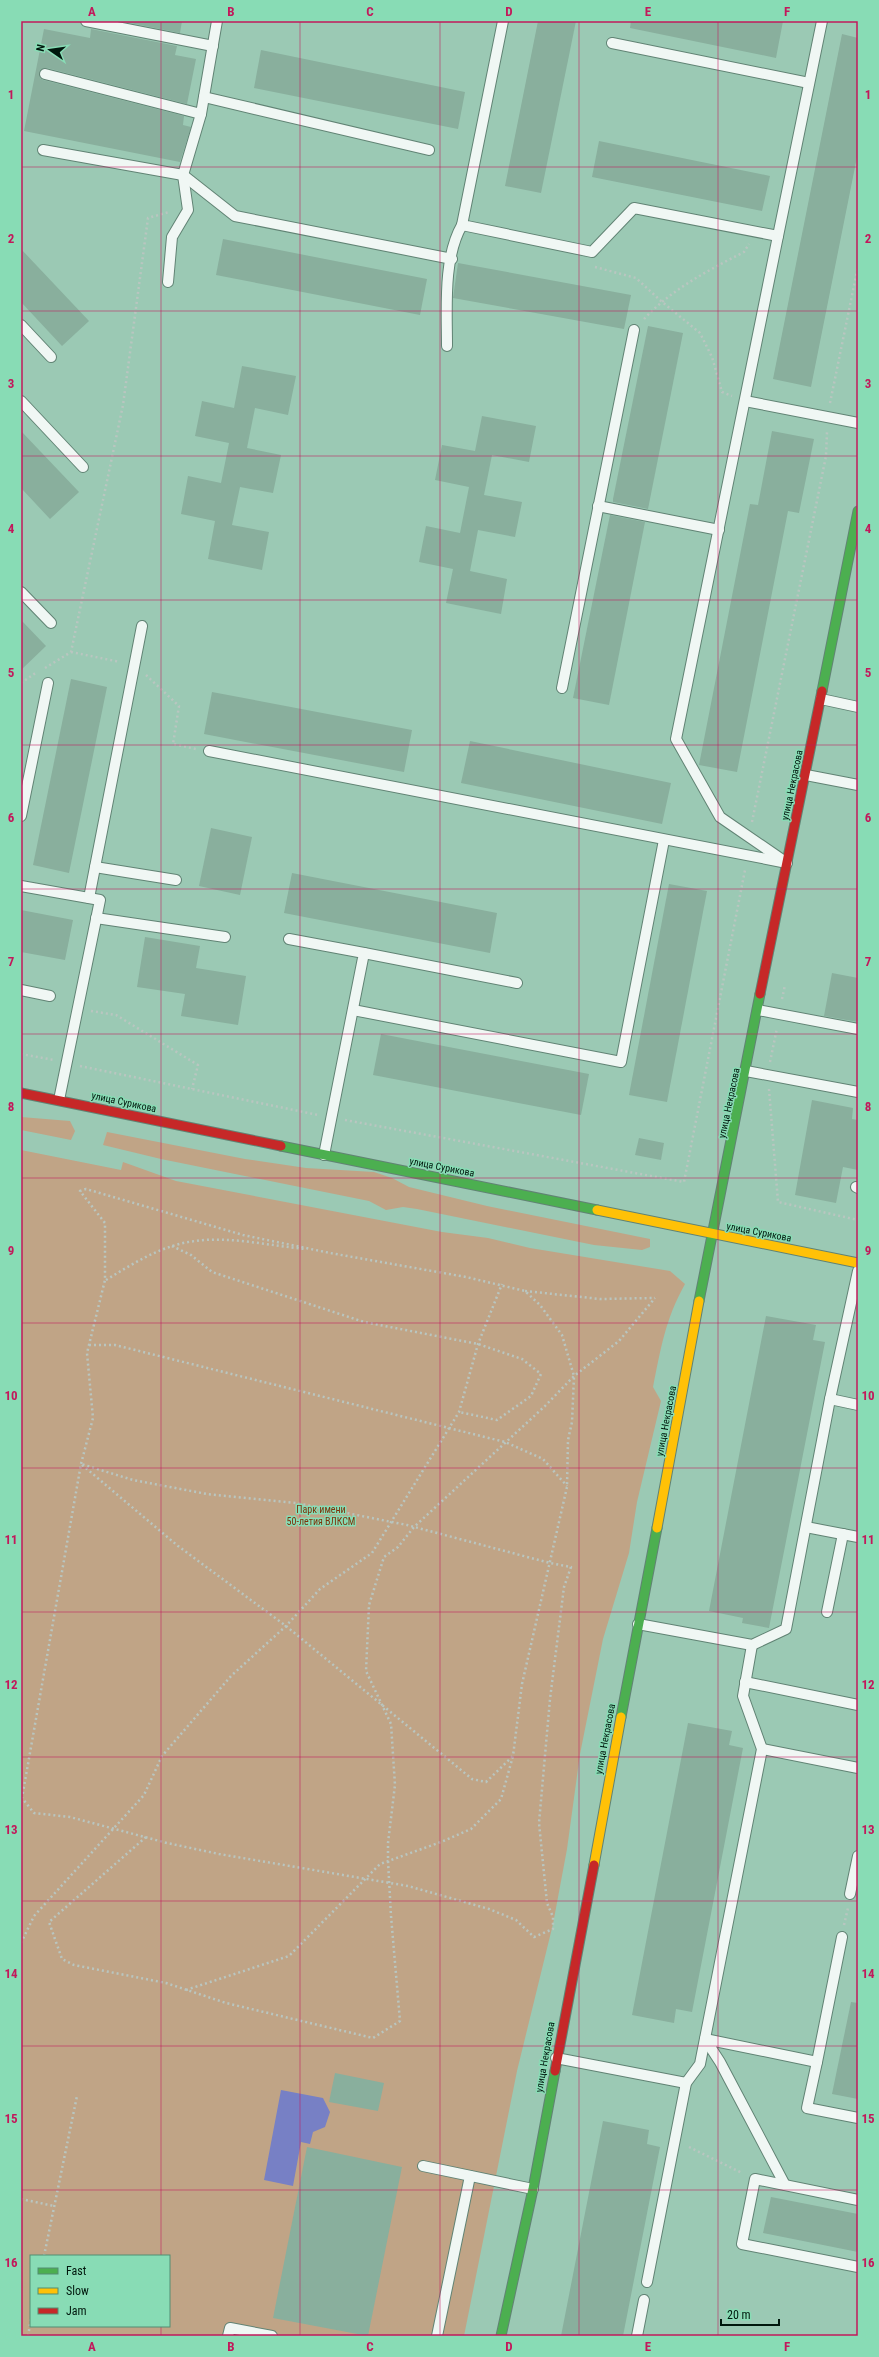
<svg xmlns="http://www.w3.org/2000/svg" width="879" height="2357" font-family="'Roboto Condensed',sans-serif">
<rect width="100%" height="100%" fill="#9bc9b4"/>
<!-- green -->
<g fill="#c0a486" fill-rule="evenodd">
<polygon points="21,1117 70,1121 75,1131 71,1140 21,1130"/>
<polygon points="107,1132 245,1159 306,1168 374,1172 392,1178 409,1187 487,1206 650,1239 650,1247 642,1250 594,1245 417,1209 403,1207 386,1210 369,1201 161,1159 103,1145"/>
<path d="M21,1150L121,1170L123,1162L176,1181L442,1232L488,1238L530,1248L670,1271L685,1284C665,1320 661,1348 653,1387L661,1401L637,1502L629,1553L603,1639L580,1754L567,1849L553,1924L517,2071L464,2336H21ZM31,2256H169V2326H31Z"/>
</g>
<!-- water -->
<polygon fill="#7780c5" points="281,2090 323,2098 330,2112 325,2127 313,2132 310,2144 301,2142 293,2186 264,2180"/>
<!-- building -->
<g fill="#89af9d">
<polygon points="120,21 182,21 180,33"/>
<polygon points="538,21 576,21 541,193 505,186"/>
<polygon points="631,21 783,21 776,58 630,28"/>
<polygon points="44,29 90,38 91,29 177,46 175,55 196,59 187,104 47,68 41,69 39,73 40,78 43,80 184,116 183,125 191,127 180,162 24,131"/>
<polygon points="842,34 858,38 858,152 811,387 773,379"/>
<polygon points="261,50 465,92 458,129 254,88"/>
<polygon points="599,141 770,176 762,211 592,177"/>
<polygon points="223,239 427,279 420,315 216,275"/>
<polygon points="21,249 89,321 62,346 21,302"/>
<polygon points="458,263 631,295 624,329 453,298"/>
<polygon points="648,326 683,333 648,509 613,502 613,499"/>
<polygon points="242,366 296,376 288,415 255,408 247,448 281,455 273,493 240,487 232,525 269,532 262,570 208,559 215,521 181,514 188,476 221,483 229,443 195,436 202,401 234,408"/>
<polygon points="482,416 536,426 529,462 492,455 484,495 522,502 515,537 478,530 470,571 507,579 501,614 446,603 453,569 419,562 426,526 460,533 469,487 435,480 442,445 475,451"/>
<polygon points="21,431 79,492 50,519 21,488"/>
<polygon points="772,431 814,439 799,513 788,511 737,772 699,765 750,504 758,505"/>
<polygon points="610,515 645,522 609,705 573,698"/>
<polygon points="21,620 46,646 21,670"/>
<polygon points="71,679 107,687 69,873 33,865"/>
<polygon points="212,692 412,730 404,772 204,734"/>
<polygon points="470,741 671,783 662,824 461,783"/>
<polygon points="211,828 252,837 240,895 199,886"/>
<polygon points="292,873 497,913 490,953 284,913"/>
<polygon points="669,884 707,891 667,1102 629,1095"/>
<polygon points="21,910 73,920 65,960 21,952"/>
<polygon points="145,937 200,946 196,968 246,976 238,1025 181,1016 185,994 137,987"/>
<polygon points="832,973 858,978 858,1022 824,1016"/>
<polygon points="381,1034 589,1074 581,1115 373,1075"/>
<polygon points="812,1100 853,1108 852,1119 858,1120 858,1170 843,1167 836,1203 795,1195"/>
<polygon points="639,1138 664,1143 661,1160 635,1155"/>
<polygon points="766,1316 816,1325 813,1340 825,1342 769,1628 742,1623 743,1618 709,1611"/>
<polygon points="688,1723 732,1731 729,1745 743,1748 692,2012 676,2009 674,2023 632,2015"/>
<polygon points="851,2002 858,2003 858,2099 832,2094"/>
<polygon points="335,2073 384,2083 378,2111 329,2102"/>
<polygon points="603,2121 649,2130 647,2144 660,2147 623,2336 561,2336"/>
<polygon points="307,2147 402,2167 368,2336 273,2318"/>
<polygon points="771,2197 858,2214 858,2252 763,2233"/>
</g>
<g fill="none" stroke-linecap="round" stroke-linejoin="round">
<!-- lane casing -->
<g stroke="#618374" stroke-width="12">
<g id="lane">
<polyline points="86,21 213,46"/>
<polyline points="503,21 462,225 592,252 634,208 778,236 822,21"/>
<polyline points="612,43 809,83"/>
<polyline points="45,74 201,114"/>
<polyline points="204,97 429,150"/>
<polyline points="43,150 183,175 201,114 217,21"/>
<polyline points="183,175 235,216 452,259"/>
<polyline points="778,236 676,739 720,817 787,863"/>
<polyline points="168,282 172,237 188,210 183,175"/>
<polyline points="21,325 51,357"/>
<path d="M447,346C447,308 443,258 462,225"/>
<polyline points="21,401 83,467"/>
<polyline points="745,401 858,423"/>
<polyline points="598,506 719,530"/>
<polyline points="21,592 51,623"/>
<polyline points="562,688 634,330"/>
<polyline points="821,699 858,707"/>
<polyline points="209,751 782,862"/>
<polyline points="806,775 858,785"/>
<polyline points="21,816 48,683"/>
<polyline points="95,867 176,880"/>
<polyline points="21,886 100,900 59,1100"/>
<polyline points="89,898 142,626"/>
<polyline points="96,918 225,937"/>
<polyline points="289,939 364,953 324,1155"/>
<polyline points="364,953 517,983"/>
<polyline points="21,990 50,996"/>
<polyline points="353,1010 621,1062 664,840"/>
<polyline points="758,1010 858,1029"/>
<polyline points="746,1071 858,1092"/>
<polyline points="856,1187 858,1188"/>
<polyline points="830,1399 858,1405"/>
<polyline points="806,1527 858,1537"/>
<polyline points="827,1612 843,1534"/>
<polyline points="638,1624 752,1645 786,1629 830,1399 858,1271"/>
<polyline points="745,1682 858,1705"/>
<polyline points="762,1749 858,1768"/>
<polyline points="850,1894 858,1856"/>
<polyline points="556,2058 686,2083"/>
<polyline points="817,2062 807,2108 858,2118"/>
<polyline points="423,2166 533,2189"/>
<polyline points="785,2185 720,2062 705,2039 817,2062 842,1937"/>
<polyline points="858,2200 755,2179 742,2244 858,2267"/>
<polyline points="647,2282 686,2083 700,2064 762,1749 743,1696 752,1645"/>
<polyline points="228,2336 230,2328 272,2336"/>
<polyline points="437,2336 470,2176"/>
<polyline points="637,2336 644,2300"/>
</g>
</g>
<!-- fast casing -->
<g stroke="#618374" stroke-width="11">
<g id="fast">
<polyline points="822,691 858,511"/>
<polyline points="281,1146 597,1210"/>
<polyline points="699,1301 760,994"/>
<polyline points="621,1717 657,1528"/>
<polyline points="501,2336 533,2189 555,2071"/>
</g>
</g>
<!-- slow casing -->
<g stroke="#618374" stroke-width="11">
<g id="slow">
<polyline points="597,1210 858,1263"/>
<polyline points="657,1528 699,1301"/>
<polyline points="594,1865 621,1717"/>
</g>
</g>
<!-- jam casing -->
<g stroke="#618374" stroke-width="11">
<g id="jam">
<polyline points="760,994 822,691"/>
<polyline points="21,1093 281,1146"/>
<polyline points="555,2071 594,1865"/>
</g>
</g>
<!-- path -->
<g stroke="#b9c6c0" stroke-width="2.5" stroke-dasharray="2 3" stroke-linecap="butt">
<polyline points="595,267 636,278 661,301 700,333 712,357 722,392 732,396"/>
<path d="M644,319C672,289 707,271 744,252L749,244"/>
<polyline points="830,403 858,266"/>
<polyline points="71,652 120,662"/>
<polyline points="45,668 71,652 123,405 148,218 169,212"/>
<polyline points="146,675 179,706 173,744 196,749"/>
<polyline points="21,683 37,672"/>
<polyline points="752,822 826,456 827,432"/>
<polyline points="782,999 785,985"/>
<polyline points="91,1011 116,1015 198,1065 192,1089"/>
<polyline points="21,1054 54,1060"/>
<polyline points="770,1062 777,1028"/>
<polyline points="80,1066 318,1115"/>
<polyline points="769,1089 778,1202 858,1220"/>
<polyline points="345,1120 684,1182 745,870"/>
<polyline points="172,1246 191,1255 212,1272 364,1322 478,1344 522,1359 541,1374 531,1396 497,1420 459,1412"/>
<path d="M106,1280C134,1263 162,1245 195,1241C229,1236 272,1246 305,1249"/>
<polyline points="525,1291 600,1299 655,1298"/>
<polyline points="89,1345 115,1345 505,1442 543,1459 567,1486"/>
<polyline points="146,1837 49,1922 62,1959 74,1965 166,1983 226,2003 373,2038 400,2021 391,1916 388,1861 388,1843 395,1785 391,1724 366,1671 369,1605 384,1557 398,1547 414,1527 545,1406 574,1376 619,1341 655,1298"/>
<polyline points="844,1925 848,1908"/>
<polyline points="21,1943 34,1916 144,1795 162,1756 231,1676 286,1626 320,1589 372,1553 459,1412 478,1344 502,1284"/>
<polyline points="186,1990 289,1956 380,1864 441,1842 471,1829 501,1799 513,1756 522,1684 567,1487 568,1440 572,1422 574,1376 562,1335 540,1305 525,1291 466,1277 330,1253 243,1235 86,1189 80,1191 105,1223 105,1280 87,1353 93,1418 81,1464 22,1798 34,1813 70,1817 167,1843 219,1854 408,1886 489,1909 516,1920 534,1937 553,1929 553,1917 547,1903 539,1823 550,1699 564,1587 571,1567 550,1563 407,1525 296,1503 207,1494 133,1480 81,1464 178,1546 286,1626 472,1779 486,1782 513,1756"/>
<polyline points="689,2147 742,2173"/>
<polyline points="21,2199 54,2206"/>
<polyline points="44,2256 77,2096"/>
<polyline points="28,2336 31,2319"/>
</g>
<!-- lane -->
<use href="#lane" stroke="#f0f7f4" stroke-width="10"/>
<!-- fast -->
<use href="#fast" stroke="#4caf50" stroke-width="9"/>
<!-- slow -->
<use href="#slow" stroke="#ffc107" stroke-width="9"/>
<!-- jam -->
<use href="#jam" stroke="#c62828" stroke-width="9"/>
</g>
<!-- grid -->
<path fill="none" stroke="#c2185b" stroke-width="1" stroke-opacity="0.55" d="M161,21V2256M300,21V2336M440,21V2336M579,21V2336M718,21V2336M21,167H858M21,311H858M21,456H858M21,600H858M21,745H858M21,889H858M21,1034H858M21,1178H858M21,1323H858M21,1468H858M21,1612H858M21,1757H858M21,1901H858M21,2046H858M21,2190H858M161,2326V2336"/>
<g text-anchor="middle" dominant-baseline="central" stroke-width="3" stroke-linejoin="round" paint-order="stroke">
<!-- street labels -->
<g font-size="10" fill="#00170d" stroke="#88dcb5">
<text transform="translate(792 785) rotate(-78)">улица Некрасова</text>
<text transform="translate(124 1102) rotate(12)">улица Сурикова</text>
<text transform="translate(729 1103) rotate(-78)">улица Некрасова</text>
<text transform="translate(442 1167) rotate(11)">улица Сурикова</text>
<text transform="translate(759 1232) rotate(11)">улица Сурикова</text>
<text transform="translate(666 1421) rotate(-79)">улица Некрасова</text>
<text transform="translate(605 1739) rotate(-79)">улица Некрасова</text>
<text transform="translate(545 2057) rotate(-80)">улица Некрасова</text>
</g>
<!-- park labels -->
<g font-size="10" fill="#7d3109" stroke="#88dcb5">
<text x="321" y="1509">Парк имени<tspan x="321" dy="12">50-летия ВЛКСМ</tspan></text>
</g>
</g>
<!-- border -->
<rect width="879" height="2357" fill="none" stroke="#88dcb5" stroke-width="44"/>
<!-- legend -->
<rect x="30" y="2255" width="140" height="72" fill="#88dcb5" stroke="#528d72"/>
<rect x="38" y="2268" width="20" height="6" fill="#4caf50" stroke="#528d72"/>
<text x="66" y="2275" font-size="12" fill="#00170d">Fast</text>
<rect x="38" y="2288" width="20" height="6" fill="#ffc107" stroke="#528d72"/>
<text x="66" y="2295" font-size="12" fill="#00170d">Slow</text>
<rect x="38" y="2308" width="20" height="6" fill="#c62828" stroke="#528d72"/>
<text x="66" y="2315" font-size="12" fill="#00170d">Jam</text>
<!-- north arrow -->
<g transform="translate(50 50) rotate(283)" stroke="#88dcb5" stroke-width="3" paint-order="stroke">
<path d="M0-3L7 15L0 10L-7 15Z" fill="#00170d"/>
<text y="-6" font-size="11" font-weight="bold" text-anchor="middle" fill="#00170d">N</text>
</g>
<!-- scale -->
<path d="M721 2319v6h58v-6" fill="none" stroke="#00170d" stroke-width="2"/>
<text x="727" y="2319" font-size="12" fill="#00170d" stroke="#88dcb5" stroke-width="3" paint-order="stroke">20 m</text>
<rect x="22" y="22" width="835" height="2313" fill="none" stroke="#c2185b" stroke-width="1.5"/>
<g font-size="13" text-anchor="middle" font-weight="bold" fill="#c2185b">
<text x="92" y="16">A</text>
<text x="231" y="16">B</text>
<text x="370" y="16">C</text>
<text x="509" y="16">D</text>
<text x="648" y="16">E</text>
<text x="787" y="16">F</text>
<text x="11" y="99">1</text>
<text x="868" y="99">1</text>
<text x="11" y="243">2</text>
<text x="868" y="243">2</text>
<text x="11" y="388">3</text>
<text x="868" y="388">3</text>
<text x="11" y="533">4</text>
<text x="868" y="533">4</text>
<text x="11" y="677">5</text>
<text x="868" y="677">5</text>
<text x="11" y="822">6</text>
<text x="868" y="822">6</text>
<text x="11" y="966">7</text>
<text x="868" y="966">7</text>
<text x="11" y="1111">8</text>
<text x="868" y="1111">8</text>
<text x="11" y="1255">9</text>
<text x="868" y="1255">9</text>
<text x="11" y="1400">10</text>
<text x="868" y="1400">10</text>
<text x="11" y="1544">11</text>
<text x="868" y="1544">11</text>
<text x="11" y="1689">12</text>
<text x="868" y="1689">12</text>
<text x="11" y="1834">13</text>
<text x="868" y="1834">13</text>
<text x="11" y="1978">14</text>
<text x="868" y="1978">14</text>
<text x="11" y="2123">15</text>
<text x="868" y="2123">15</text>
<text x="11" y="2267">16</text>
<text x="868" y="2267">16</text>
<text x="92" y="2351">A</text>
<text x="231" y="2351">B</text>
<text x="370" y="2351">C</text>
<text x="509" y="2351">D</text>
<text x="648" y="2351">E</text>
<text x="787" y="2351">F</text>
</g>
</svg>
